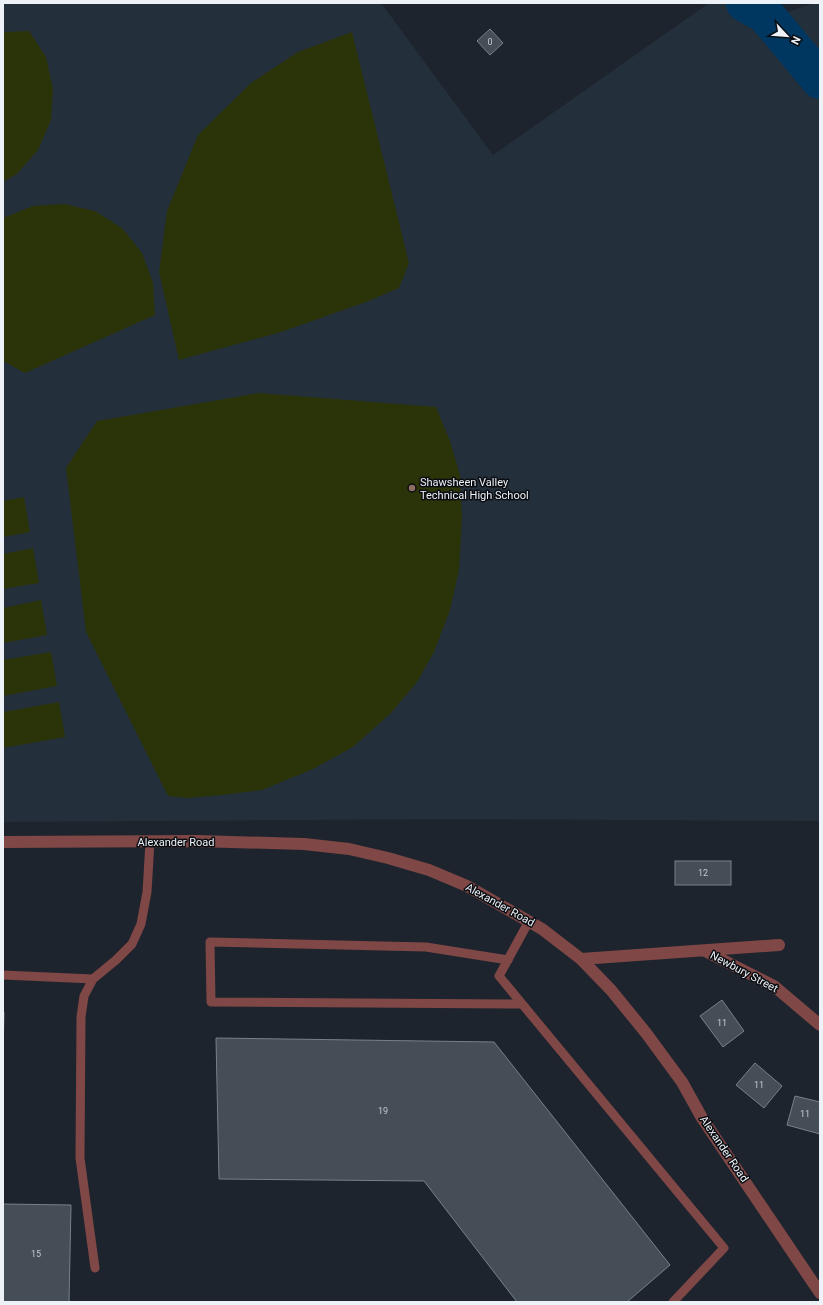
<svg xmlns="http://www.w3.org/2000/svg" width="823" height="1305" font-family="Roboto,sans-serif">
<rect width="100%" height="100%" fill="#1e242d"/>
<!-- built -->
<polygon fill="#242f3c" points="3,3 381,3 493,155 709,3 738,3 772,14 788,12 814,3 820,3 820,60 813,59 800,59 794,65 796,73 798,75 809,78 820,83 820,821 449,819 3,822"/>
<!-- garden -->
<g fill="#2b3409">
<polygon points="29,31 46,57 53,89 51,120 38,150 17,174 3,182 3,32"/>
<polygon points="352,32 409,263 399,288 366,302 281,332 179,360 159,272 167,211 198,135 251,83 298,52"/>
<polygon points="64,204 95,211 122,228 142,253 153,283 155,315 25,373 3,361 3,218 33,206"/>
<polygon points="259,393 436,407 450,441 460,475 462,518 459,570 450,610 434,652 417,682 391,713 353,747 313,769 262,790 222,795 188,798 168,796 86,632 66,468 97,421"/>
<polygon points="24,497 30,532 3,537 3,501"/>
<polygon points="33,548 39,583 3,589 3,554"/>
<polygon points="41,600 47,635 3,643 3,608"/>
<polygon points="51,652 57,686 3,696 3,660"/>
<polygon points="59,702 65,737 3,748 3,712"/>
</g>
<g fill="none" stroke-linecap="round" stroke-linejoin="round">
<!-- river -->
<polyline stroke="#003760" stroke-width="38" points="745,3 765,14 820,80"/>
</g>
<!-- building -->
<g fill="#454d56" stroke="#78808b">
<polygon points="490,29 503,43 490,55 477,41"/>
<rect x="675" y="861" width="56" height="24"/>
<polygon points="722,1000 744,1031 723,1047 700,1016"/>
<polygon points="3,1012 4,1012 3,1056"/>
<polygon points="216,1038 494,1042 670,1265 627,1302 517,1302 424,1181 219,1179"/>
<polygon points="755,1063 782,1086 764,1108 736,1085"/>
<polygon points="795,1096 820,1102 820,1134 787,1125"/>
<polygon points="3,1204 71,1205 69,1302 3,1302"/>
</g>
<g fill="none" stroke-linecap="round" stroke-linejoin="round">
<!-- service -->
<g stroke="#7f4745" stroke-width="9">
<polyline points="529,921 499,976 724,1248 673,1302"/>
<polyline points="508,960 426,947 210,942 211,1002 521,1004"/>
<polyline points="3,975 93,979"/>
<polyline points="95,1268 80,1158 81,1017 84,996 93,979 116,960 132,944 141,924 147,892 150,842"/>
</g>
<!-- minor -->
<g stroke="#7f4745" stroke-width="12">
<polyline points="705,951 774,986 820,1025"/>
<polyline points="581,959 779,945"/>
</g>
<!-- tertiary -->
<polyline stroke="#7f4745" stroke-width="12" points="3,842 197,841 304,844 349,849 388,858 429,870 467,886 542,929 581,959 611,990 646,1033 682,1082 702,1118 820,1293"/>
</g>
<!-- markers -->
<circle fill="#8d6e63" stroke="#0a0d11" stroke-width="1.5" cx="412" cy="488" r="4"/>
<g text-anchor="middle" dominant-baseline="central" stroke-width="3" stroke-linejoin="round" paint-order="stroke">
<!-- number labels -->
<g font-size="9" fill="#c3c9d0">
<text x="490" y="42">0</text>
<text x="703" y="873">12</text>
<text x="722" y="1023">11</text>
<text x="759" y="1085">11</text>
<text x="383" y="1111">19</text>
<text x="805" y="1114">11</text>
<text x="36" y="1254">15</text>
</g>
<!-- poi labels -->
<g font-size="11" fill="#edf2f8" stroke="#0a0d11" text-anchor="start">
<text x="420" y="482">Shawsheen Valley<tspan x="420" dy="13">Technical High School</tspan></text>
</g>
<!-- street labels -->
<g font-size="11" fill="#edf2f8" stroke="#0a0d11">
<text x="176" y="842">Alexander Road</text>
<text transform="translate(500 905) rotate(29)">Alexander Road</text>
<text transform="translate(744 972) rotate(28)">Newbury Street</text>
<text transform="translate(724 1149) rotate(56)">Alexander Road</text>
</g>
</g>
<!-- border -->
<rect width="823" height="1305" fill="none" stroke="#edf2f8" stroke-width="8"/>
<!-- north arrow -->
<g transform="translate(787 36) rotate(116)" stroke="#0a0d11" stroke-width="3" paint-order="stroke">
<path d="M0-3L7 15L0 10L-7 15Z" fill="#edf2f8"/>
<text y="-6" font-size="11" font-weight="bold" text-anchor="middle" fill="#edf2f8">N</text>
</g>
</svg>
